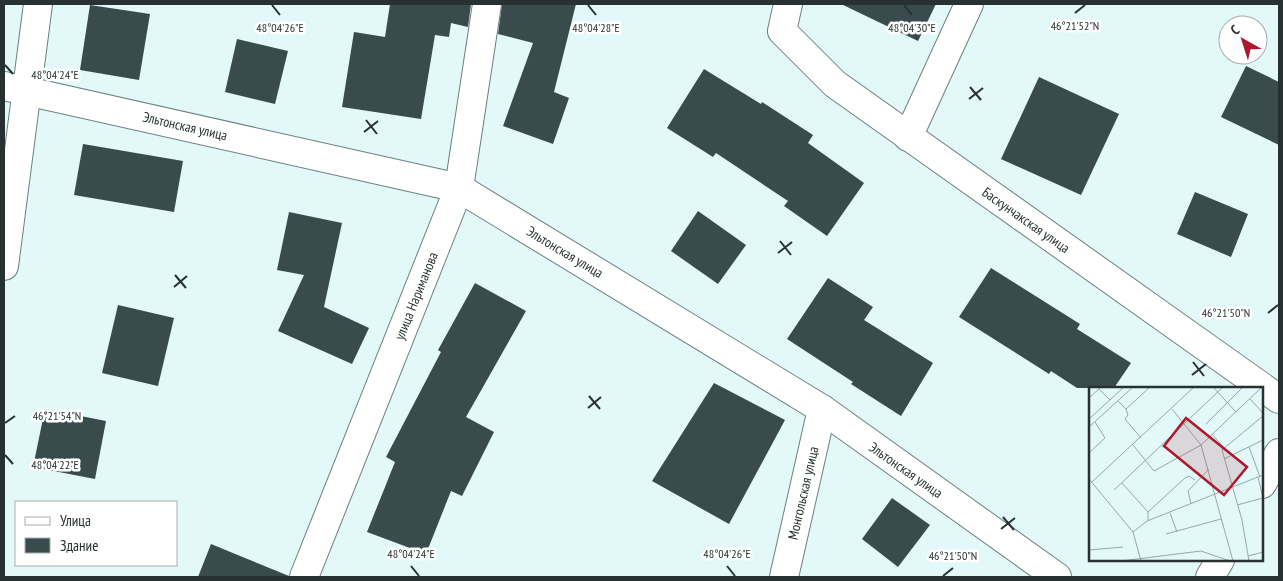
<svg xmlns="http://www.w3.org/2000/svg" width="1283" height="581" font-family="'PT Sans Narrow',sans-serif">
<rect width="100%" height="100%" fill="#e2f8f9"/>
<!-- building -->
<g fill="#394b4d">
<polygon points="390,4 471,4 468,27 451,23 449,37 435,35 421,119 342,107 354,32 385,37"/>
<polygon points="502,4 576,4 554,92 569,98 553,144 503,126 533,43 498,34"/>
<polygon points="841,4 936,4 918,41"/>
<polygon points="90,5 150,14 139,80 80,70"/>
<polygon points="237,39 288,51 275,104 225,92"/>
<polygon points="1246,66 1279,82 1279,145 1221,117"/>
<polygon points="704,69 761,104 762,102 813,135 808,143 864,183 827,236 784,206 788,201 716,153 713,157 667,128"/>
<polygon points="1039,77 1119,114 1081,195 1001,159"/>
<polygon points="83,144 183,161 174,212 74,195"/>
<polygon points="1195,192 1248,214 1231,257 1177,234"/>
<polygon points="698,211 746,245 718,284 671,251"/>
<polygon points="289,212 342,223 324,307 369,328 352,364 278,331 304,275 277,270"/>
<polygon points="991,268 1080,324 1077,329 1131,363 1114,388 1077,388 1051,371 1049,374 959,317"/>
<polygon points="828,278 873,307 864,320 933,363 901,416 851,384 853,382 787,339"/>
<polygon points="475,283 526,311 466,417 494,432 462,496 451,491 426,554 367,532 395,462 386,457 441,352 438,350"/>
<polygon points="118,305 174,318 158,386 102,373"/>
<polygon points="714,383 785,420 729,524 652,481"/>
<polygon points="45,409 106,421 95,479 33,467"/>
<polygon points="892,498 930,525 898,567 862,539"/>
<polygon points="211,544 289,576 289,577 198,577"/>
</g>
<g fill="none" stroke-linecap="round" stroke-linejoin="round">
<!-- minor casing -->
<g stroke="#6c8081" stroke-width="30">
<g id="minor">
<polyline points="788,4 782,31 835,84 1279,399"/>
<polyline points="4,86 459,188 822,409 1057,577"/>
<polyline points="908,137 969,4"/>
<polyline points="4,266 38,4"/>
<polyline points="1262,484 1279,453"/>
<polyline points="304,577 459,188 487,4"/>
<polyline points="784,577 822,409"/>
<polyline points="1210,577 1220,560"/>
</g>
</g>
<!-- minor -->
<use href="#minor" stroke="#fff" stroke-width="28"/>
</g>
<!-- ticks -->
<path fill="none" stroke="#283131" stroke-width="2" d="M272,5L280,15M588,5L596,15M904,5L912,15M1075,13L1085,5M5,65L13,74M970,87L981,100M969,99L983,88M366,120L377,134M364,132L378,121M780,241L791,255M778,253L792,242M175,275L186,288M174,287L187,276M1268,313L1278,305M1193,362L1204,376M1192,375L1206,364M589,396L600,409M588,408L601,397M5,423L15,416M5,455L13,464M1003,517L1014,530M1001,529L1015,518M411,566L419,576M727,566L735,576M943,576L953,568"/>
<g text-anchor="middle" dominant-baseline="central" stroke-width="5" stroke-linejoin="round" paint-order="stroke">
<!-- street labels -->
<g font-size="14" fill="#283131" stroke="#fff">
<text transform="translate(185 126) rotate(13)">Эльтонская улица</text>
<text transform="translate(1026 220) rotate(35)">Баскунчакская улица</text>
<text transform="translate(565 252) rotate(31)">Эльтонская улица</text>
<text transform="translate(416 296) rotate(-68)">улица Нариманова</text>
<text transform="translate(906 470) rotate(35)">Эльтонская улица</text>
<text transform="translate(803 493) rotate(-77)">Монгольская улица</text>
</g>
</g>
<!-- overview -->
<g transform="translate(1089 387)">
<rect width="174" height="174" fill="#e2f8f9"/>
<path fill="none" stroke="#98a8a9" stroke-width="1" d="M124,0L147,25M10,2L21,13M0,11L12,0M161,12L174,26M29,14L37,22L60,1M37,22L39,28L36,32L52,51M83,22L112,58L144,174M0,32L35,0M117,37L154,0M0,40L44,0M123,47L135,61M44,58L65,84L112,58L173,0M160,60L171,90M0,66L16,51L6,35M135,72L174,53M169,90L174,111M0,92L44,145L52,174M3,95L105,0M33,96L59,125V133M25,103L134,0M102,117L99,104L120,82M148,118L174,111M59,125L96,91L100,89L106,93M81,126L88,145M44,145L58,134L174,88M77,147L132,132M0,163L34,160M159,169L174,165M32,174L112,164L141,174M160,174L153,133L133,63L174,29"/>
<path fill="#ad182d" fill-opacity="0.15" stroke="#ad182d" stroke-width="2.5" d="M97,31L158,80L135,108L75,59Z"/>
<rect width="174" height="174" fill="none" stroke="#283131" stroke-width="2.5"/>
</g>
<g font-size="12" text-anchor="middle" fill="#283131" stroke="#fff" stroke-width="5" stroke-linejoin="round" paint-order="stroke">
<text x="1075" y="30">46°21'52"N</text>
<text x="280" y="32">48°04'26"E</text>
<text x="596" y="32">48°04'28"E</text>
<text x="912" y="32">48°04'30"E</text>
<text x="55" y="79">48°04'24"E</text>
<text x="1226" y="317">46°21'50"N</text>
<text x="57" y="420">46°21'54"N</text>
<text x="55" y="469">48°04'22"E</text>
<text x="411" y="558">48°04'24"E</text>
<text x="727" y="558">48°04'26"E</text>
<text x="953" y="560">46°21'50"N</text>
</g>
<!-- border -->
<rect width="1283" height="581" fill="none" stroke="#283131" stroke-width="10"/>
<!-- legend -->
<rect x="15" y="501" width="162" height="65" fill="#ffffff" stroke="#a9adad"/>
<rect x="25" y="517" width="25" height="8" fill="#ffffff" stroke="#a9adad"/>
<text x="60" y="526" font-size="15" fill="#283131">Улица</text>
<rect x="25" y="538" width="25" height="15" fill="#394b4d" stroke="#a9adad"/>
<text x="60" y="551" font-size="15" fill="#283131">Здание</text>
<!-- north arrow -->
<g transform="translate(1243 40) rotate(321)"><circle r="24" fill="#ffffff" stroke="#a9adad"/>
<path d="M0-4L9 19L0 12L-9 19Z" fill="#ad182d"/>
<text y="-8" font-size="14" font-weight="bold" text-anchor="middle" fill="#283131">С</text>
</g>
</svg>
